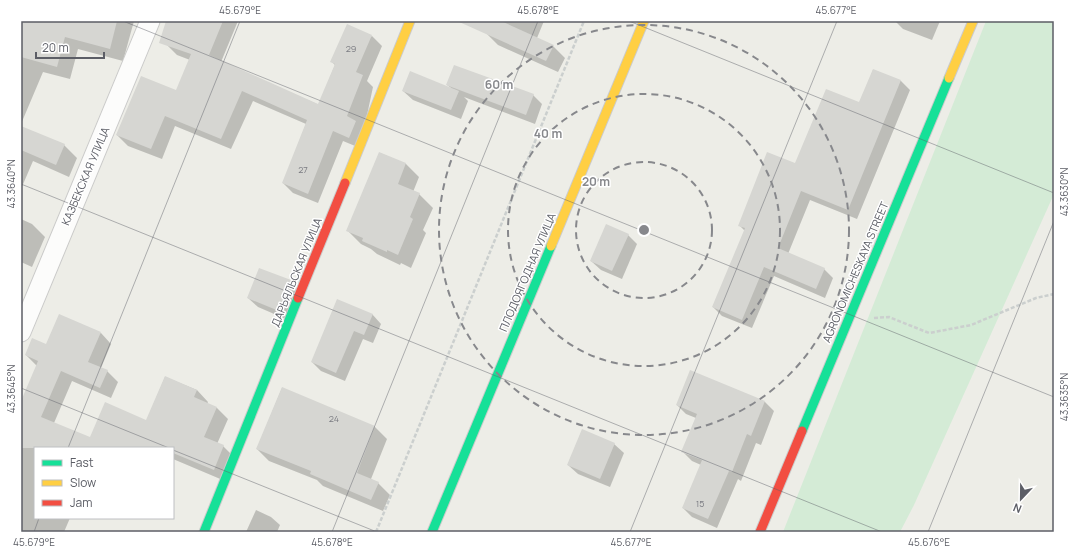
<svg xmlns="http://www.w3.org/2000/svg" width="1075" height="553" font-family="Manrope,sans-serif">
<rect width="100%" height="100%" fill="#edede7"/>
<!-- green -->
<polygon fill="#d4ebd6" points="986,21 1054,21 1054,194 914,505 900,532 783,532"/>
<!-- shadow -->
<g fill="#0003">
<polygon points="21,21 134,21 123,61 78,49 70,79 43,72 21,124"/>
<polygon points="177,21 238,21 221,62 319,105 335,65 332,62 372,36 382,46 367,81 373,87 360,148 343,141 318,203 293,193 283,183 306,124 253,101 231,149 175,126 162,159 128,146 117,135 177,92 190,60 177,55 167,45"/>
<polygon points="481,21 544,21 537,38 553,46 565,58 558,72 498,45 486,33"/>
<polygon points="895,21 940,21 932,40 903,29"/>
<polygon points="873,70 901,81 910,90 857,219 810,200 788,254 824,269 833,278 825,298 774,276 752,328 722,316 713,307 745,231 739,225 795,164 860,104"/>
<polygon points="447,85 533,95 542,104 535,124 464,97 468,101 461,119 413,100 403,91 451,88"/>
<polygon points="21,127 64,145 77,158 69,177 33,161 21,189"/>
<polygon points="380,153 406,164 419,177 413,192 419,194 433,208 423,230 426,233 411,268 401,263 400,265 377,254 371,249 361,244 348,231"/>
<polygon points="21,219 32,224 45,237 32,267 21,262"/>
<polygon points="628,235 637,244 622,279 601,270 591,261"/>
<polygon points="290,281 300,291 288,320 258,307 248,298"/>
<polygon points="372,314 381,324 373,343 363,339 345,381 321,371 312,362"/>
<polygon points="101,333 111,344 101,368 107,371 118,382 111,398 72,381 54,423 89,442 147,421 165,377 197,390 208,402 207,404 217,408 228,419 217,444 223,446 234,457 225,481 173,459 173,448 35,448 35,518 70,518 64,532 21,532 21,404 37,366 26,355 47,345"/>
<polygon points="691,372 765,402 774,411 761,445 756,443 741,481 738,479 717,528 692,517 683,508 701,465 692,461 683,452 696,418 686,414 677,405"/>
<polygon points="282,388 375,427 387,439 371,479 378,483 390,495 383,511 323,486 317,480 269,461 257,449"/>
<polygon points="614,444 624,453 610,487 578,474 568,465"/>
<polygon points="256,510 271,517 280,525 277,532 246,532"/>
</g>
<!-- building -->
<g fill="#d6d6d2">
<polygon points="21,21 117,21 110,49 65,37 57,67 21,57"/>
<polygon points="166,21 223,21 209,55 318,104 335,64 330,62 347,24 372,35 356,72 363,75 347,116 356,121 349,138 333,131 308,194 282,183 307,120 242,91 221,139 165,116 151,149 116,135 141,76 176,90 191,54 159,43"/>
<polygon points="457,21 501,21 554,45 546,61"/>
<polygon points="454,65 534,94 526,115 446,85"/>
<polygon points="873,69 901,80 848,210 801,191 778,248 825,268 816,289 764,267 742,320 712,307 745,228 738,226 767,152 795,163 826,89 859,102"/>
<polygon points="410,71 459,91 451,110 402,91"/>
<polygon points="21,126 65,144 56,165 21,150"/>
<polygon points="379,152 406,163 398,184 420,193 410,217 413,219 398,255 387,250 387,252 362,241 363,238 346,231"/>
<polygon points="606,224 629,234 612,271 590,261"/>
<polygon points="259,268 291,280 279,311 247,298"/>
<polygon points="337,299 373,314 364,335 354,331 336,373 311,362"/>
<polygon points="59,314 101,332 88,362 108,370 100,388 61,371 41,417 90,437 105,402 146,420 165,376 197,390 194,397 217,407 204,437 224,445 214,470 173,453 173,448 21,448 21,401 38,361 25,355 32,338 46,344"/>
<polygon points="690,370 765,401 751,436 747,434 732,472 729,471 708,519 682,508 702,460 681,452 697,414 676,405"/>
<polygon points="282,387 375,426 357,473 379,482 371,500 310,474 311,471 256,449"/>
<polygon points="582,429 615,443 600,479 567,465"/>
</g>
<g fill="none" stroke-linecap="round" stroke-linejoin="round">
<!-- street casing -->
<g stroke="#cbcbca" stroke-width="21">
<polyline id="street" points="21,332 150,21"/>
</g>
<!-- fast casing -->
<g stroke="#cbcbcb" stroke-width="11">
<g id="fast">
<polyline points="802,431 949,78"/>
<polyline points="204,532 298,298"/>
<polyline points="432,532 551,246"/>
</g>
</g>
<!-- slow casing -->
<g stroke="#cbcbcb" stroke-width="11">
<g id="slow">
<polyline points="949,78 973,21"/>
<polyline points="345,183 410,21"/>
<polyline points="551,246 644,21"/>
</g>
</g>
<!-- jam casing -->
<g stroke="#cbcbcb" stroke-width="11">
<g id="jam">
<polyline points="298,298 345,183"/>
<polyline points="760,532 802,431"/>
</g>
</g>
<!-- path -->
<g stroke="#cbcfce" stroke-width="2.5" stroke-dasharray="4 2" stroke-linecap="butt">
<polyline points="874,318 889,317 929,333 971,325 1036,298 1054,294"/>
<polyline points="376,532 584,21"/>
</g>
<!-- street -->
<use href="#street" stroke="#fcfcfb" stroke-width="19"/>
<!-- fast -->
<use href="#fast" stroke="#16e098" stroke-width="9"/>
<!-- slow -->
<use href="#slow" stroke="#ffcf43" stroke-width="9"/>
<!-- jam -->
<use href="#jam" stroke="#f24e42" stroke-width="9"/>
</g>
<!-- ticks -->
<path fill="none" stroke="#5c5e66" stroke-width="1" stroke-opacity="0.45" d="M123,21L1054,397M629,21L1054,193M21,184L882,532M21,388L169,448M68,448L240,21M173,450L377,532M34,532L39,518M332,532L538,21M630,532L837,21M928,532L1054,221"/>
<!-- distance rings -->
<g fill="none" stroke="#87888c" stroke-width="2" stroke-dasharray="7 5">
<circle cx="644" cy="230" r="68"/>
<circle cx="644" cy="230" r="136"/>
<circle cx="644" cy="230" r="205"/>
</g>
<g text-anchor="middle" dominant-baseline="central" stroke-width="3" stroke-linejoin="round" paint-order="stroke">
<!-- number labels -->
<g font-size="9" fill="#7b7c82">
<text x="351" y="48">29</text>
<text x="303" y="169">27</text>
<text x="334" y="418">24</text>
<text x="700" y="503">15</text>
</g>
<!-- street labels -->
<g font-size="11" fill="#5c5e66" stroke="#fff">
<text transform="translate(85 176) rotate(-67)">КАЗБЕКСКАЯ УЛИЦА</text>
<text transform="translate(296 272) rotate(-68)">ДАРЬЯЛЬСКАЯ УЛИЦА</text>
<text transform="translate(527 272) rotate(-67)">ПЛОДОЯГОДНАЯ УЛИЦА</text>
<text transform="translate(855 272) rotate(-67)">AGRONOMICHESKAYA STREET</text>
</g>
</g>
<circle cx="644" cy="230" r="6" fill="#87888c" stroke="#fff" stroke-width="2"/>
<g font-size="12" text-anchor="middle" font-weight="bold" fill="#87888c" stroke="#fff" stroke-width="3" stroke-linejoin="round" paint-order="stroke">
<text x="499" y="89">60 m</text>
<text x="548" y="138">40 m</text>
<text x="596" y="186">20 m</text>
</g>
<!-- border -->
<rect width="1075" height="553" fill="none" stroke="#ffffff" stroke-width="44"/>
<!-- legend -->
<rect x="34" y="447" width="140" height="72" fill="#ffffff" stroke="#bebfc2"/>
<rect x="42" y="460" width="20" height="6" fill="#16e098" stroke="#bebfc2"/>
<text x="70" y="467" font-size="12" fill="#5c5e66">Fast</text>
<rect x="42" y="480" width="20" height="6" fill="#ffcf43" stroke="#bebfc2"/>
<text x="70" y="487" font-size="12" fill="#5c5e66">Slow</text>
<rect x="42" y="500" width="20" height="6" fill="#f24e42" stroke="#bebfc2"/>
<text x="70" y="507" font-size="12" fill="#5c5e66">Jam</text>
<!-- north arrow -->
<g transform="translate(1021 499) rotate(202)" stroke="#ffffff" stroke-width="3" paint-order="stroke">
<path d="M0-3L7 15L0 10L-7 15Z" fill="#5c5e66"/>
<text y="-6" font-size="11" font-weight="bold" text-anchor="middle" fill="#5c5e66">N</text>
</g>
<!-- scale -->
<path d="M36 52v6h68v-6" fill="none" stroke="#5c5e66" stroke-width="2"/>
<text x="42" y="52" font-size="12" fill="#5c5e66" stroke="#ffffff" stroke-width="3" paint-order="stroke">20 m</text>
<rect x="22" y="22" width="1031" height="509" fill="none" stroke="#5c5e66" stroke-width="1.5"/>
<g font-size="10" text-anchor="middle" fill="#5c5e66">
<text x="240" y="14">45.679°E</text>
<text x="538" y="14">45.678°E</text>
<text x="836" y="14">45.677°E</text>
<text transform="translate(11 184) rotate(-90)" y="4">43.3640°N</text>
<text transform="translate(1064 192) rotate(-90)" y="4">43.3630°N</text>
<text transform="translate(11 389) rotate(-90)" y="4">43.3645°N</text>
<text transform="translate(1064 397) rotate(-90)" y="4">43.3635°N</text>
<text x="34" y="546">45.679°E</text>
<text x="332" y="546">45.678°E</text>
<text x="631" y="546">45.677°E</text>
<text x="929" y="546">45.676°E</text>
</g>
</svg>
